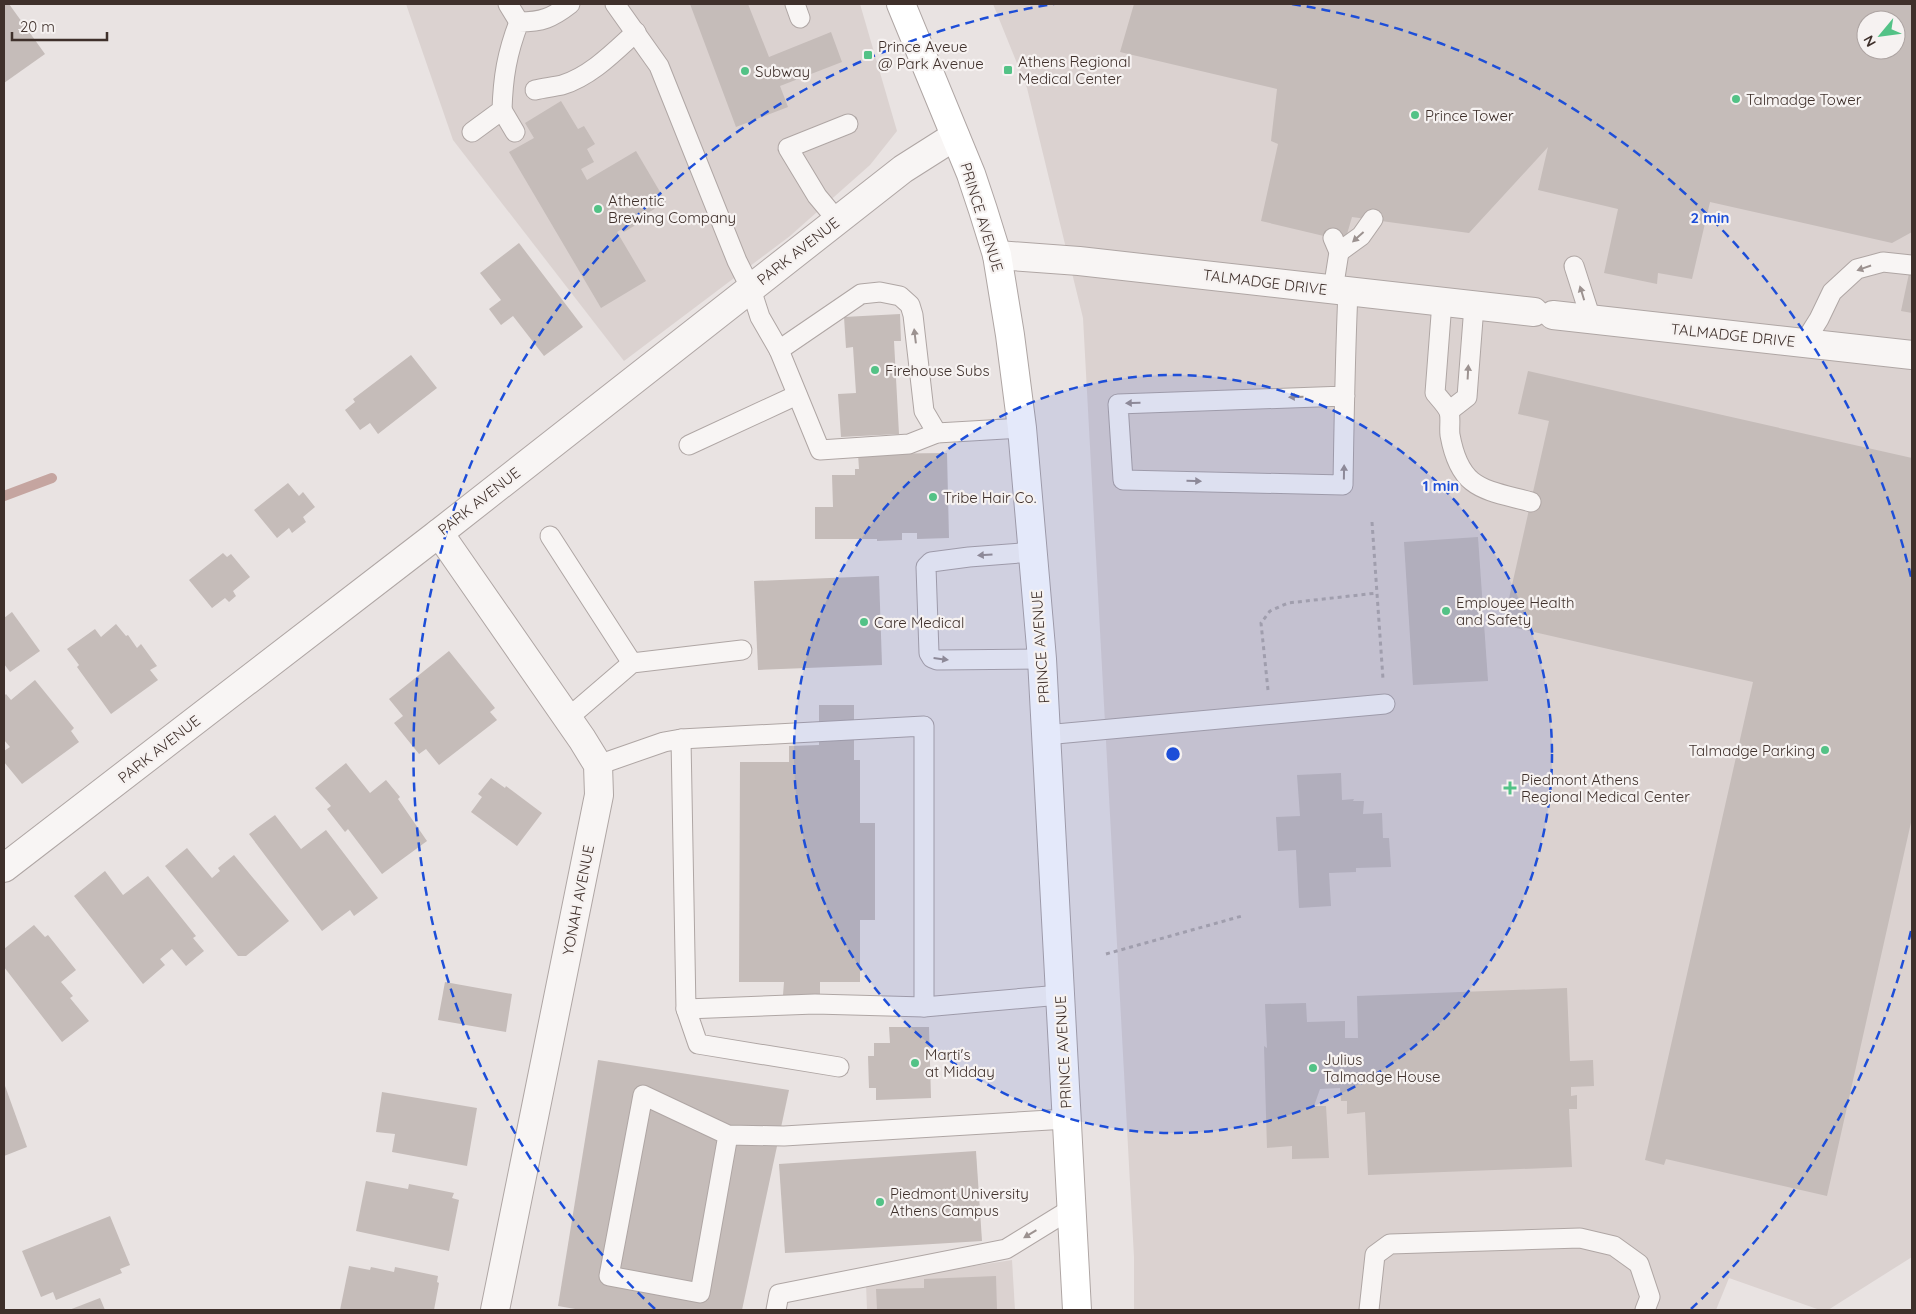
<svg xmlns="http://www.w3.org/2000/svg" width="1916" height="1314" font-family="Quicksand,sans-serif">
<rect width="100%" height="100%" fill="#e9e3e2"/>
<!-- built -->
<g fill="#dbd2d0" fill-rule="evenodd">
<polygon points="406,4 860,4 897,131 870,165 790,236 624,361 453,140"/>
<path d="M993,4H1912V1257L1828,1310H1820L1729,1278L1716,1310H1134V1257L1083,318L1027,88ZM1866,20H1896V50H1866Z"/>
<polygon points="1012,1260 1015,1310 867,1310 866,1283"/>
</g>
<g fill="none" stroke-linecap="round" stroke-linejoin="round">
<!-- stream -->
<polyline stroke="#c5a5a0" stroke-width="10" points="4,496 52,478"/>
</g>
<!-- building -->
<g fill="#c5bcb9" fill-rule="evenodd">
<polygon points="4,4 9,4 45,54 4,83"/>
<polygon points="690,4 748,4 769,57 831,32 842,62 780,86 788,107 736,127"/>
<path d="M1134,4H1912V232L1892,243L1710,202L1692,279L1658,273L1657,284L1604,273L1618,209L1538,190L1548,147L1469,233L1352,217L1345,241L1261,221L1278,144L1271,141L1277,89L1120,52ZM1866,20H1896V50H1866Z"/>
<polygon points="561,101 578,129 584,126 595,144 587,149 594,162 581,169 587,180 636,151 666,202 641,217 643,221 639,223 624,232 622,229 617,232 646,281 601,308 509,152 534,138 525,123"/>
<polygon points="519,243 583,327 544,356 513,316 501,325 489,309 501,300 480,273"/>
<polygon points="1911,264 1912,264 1912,313 1901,311"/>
<polygon points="900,314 901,341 894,341 899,434 841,437 838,394 856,393 853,347 846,348 844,317"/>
<polygon points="411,355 437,388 378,434 370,423 360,430 345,410 355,402 353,399"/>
<polygon points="1528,371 1912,458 1912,818 1827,1196 1666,1159 1664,1165 1645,1160 1753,682 1503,625 1549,421 1518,414"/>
<polygon points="947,453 949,538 917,539 917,533 902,533 902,540 877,541 877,539 815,539 815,507 833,507 832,475 855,475 855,469 859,469 858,454"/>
<polygon points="288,483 299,496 303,492 315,507 303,517 306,522 292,533 289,528 277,538 254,510"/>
<polygon points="1478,537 1488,681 1413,685 1404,542"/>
<polygon points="223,553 227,557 231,554 250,577 233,591 236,596 229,602 225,598 212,608 189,580"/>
<polygon points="879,576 882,665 758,670 754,581"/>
<polygon points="12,612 40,651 10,672 4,664 4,618"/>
<polygon points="116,624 126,636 128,635 137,648 141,644 157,666 150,670 158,680 111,714 77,667 79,665 67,649 95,629 101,637"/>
<polygon points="449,651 495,708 490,712 497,720 439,765 426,749 419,754 394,723 403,716 389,699"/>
<polygon points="35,680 74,728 71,731 79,742 22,784 4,762 4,751 10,747 4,740 4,696 6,694 11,700"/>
<polygon points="819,705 854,705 854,760 860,760 860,823 875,823 875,920 860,920 860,982 820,982 820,996 783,995 784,982 739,982 740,762 789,762 789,746 819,745"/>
<polygon points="346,763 370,793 386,780 400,797 398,799 427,841 382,874 348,829 345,832 327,809 331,806 315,788"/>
<polygon points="1341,773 1342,800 1354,799 1353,801 1364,801 1363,814 1382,813 1383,838 1389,838 1391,867 1356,868 1356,872 1329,873 1331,906 1299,908 1296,850 1278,851 1276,817 1300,816 1297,775"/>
<polygon points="491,778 505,788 506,786 542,813 517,846 471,812 482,797 478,794"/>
<polygon points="275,815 301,849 326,830 378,898 354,916 350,910 322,931 249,834"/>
<polygon points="187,848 212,878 220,871 218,868 234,855 289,921 246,956 238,956 165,866"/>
<polygon points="105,871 123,895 148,876 196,936 193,938 204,951 186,966 172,949 160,959 165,965 143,984 74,896"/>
<polygon points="34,925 45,937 48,935 76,970 61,982 73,996 70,998 89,1021 62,1042 4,967 4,949"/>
<polygon points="445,982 512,994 506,1032 438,1020"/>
<polygon points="1567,988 1570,1061 1593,1060 1594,1086 1571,1087 1571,1096 1577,1095 1577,1109 1569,1109 1572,1167 1368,1175 1365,1112 1347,1114 1347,1101 1341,1101 1340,1088 1320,1089 1314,1106 1326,1106 1329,1158 1292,1159 1292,1146 1267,1148 1264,1046 1267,1048 1265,1004 1306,1003 1307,1022 1345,1021 1345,1038 1358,1038 1357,996"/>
<polygon points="889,1027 929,1027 931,1098 876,1100 876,1088 869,1088 868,1056 874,1056 874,1043 890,1043"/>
<polygon points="598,1060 789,1090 742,1310 581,1310 558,1306"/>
<polygon points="4,1083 27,1147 4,1156"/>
<polygon points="382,1092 477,1108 467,1166 392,1152 395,1134 376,1132"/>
<polygon points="976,1151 982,1241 785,1253 779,1164"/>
<polygon points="366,1181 408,1189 409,1184 454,1193 452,1198 459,1200 449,1251 356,1231"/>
<polygon points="110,1216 130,1265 120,1269 122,1273 56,1300 53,1292 41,1297 22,1251"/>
<polygon points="349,1266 370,1270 371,1267 394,1272 395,1267 438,1276 437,1282 439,1283 434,1310 340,1310"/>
<polygon points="996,1276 997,1310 877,1310 876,1289 924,1288 924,1279"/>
<polygon points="100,1298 105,1310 69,1310"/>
</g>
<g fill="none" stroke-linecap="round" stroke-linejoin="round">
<!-- lane casing -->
<g stroke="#afa6a4" stroke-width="21">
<g id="lane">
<polyline points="508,4 519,22"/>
<polyline points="615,4 659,66 737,261 751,289 760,317 779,350 861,294 880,292 900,296 910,305 913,315 924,411 937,433"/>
<polyline points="795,4 800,18"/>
<path d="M535,90C543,88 553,87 562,85C591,76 614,52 636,32"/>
<polyline points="502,110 515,132"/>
<path d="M472,132L502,110C503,77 507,53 519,22C542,22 552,18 570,4"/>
<polyline points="837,220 817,196 788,148 848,124"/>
<polyline points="1333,238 1339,252 1333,290"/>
<polyline points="1339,252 1361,236 1373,219"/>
<polyline points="1574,266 1591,319"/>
<path d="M1442,302L1435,393C1439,398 1447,406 1449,412C1451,418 1449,428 1450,435C1460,490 1483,489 1531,502"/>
<polyline points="1804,343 1819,319 1832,292 1857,269 1883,262 1911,265"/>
<polyline points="779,350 820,450 909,444 937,433 1022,428"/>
<path d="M1345,396L1118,404L1123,480L1343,485C1344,420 1345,356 1348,292"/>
<polyline points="1449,411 1467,397 1474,306"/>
<polyline points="689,445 797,395"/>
<polyline points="550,536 632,663"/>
<polyline points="1033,552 969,557 931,562 926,567 929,653 932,658 937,660 1042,659"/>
<polyline points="568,718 632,663 742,650"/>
<polyline points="1045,735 1385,704"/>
<polyline points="681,739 924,726 924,1007"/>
<polyline points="598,765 664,742 681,739 686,1009 815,1004 924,1007 1060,995"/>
<polyline points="686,1009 698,1044 839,1067"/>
<polyline points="728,1135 700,1293 609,1276 643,1095 728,1135 784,1136 1067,1119"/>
<polyline points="776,1310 779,1294 1006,1249 1071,1209"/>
<polyline points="1369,1310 1375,1255 1390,1244 1580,1238 1614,1246 1639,1264 1650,1297 1645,1310"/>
</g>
</g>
<!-- street casing -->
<g stroke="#afa6a4" stroke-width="30">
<g id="street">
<polyline points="997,255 1079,261 1534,312"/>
<polyline points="1553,315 1912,355"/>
<polyline points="439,533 582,739 598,765 599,795 495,1310"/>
<polyline points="4,868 439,533 903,169 955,136"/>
</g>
</g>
<!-- secondary casing -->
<g stroke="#afa6a4" stroke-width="30">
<polyline id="secondary" points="901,4 971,174 983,210 997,255 1010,335 1022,428 1042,659 1077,1310"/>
</g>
<!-- path -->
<g stroke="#b2aaa8" stroke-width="3" stroke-dasharray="4 4" stroke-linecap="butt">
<polyline points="1372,522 1383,679"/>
<polyline points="1268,690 1261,623 1270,611 1288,603 1377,593"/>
<polyline points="1106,954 1242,916"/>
</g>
<!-- lane -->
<use href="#lane" stroke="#f8f5f4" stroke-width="19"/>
<!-- street -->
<use href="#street" stroke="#f8f5f4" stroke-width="28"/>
<!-- secondary -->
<use href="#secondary" stroke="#fff" stroke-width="28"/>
</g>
<!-- one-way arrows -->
<defs><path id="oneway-solid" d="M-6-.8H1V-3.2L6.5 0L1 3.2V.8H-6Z" transform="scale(1.25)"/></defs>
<g fill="#9c9290">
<use href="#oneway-solid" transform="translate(1358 237) rotate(138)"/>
<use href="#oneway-solid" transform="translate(1864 268) rotate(161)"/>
<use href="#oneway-solid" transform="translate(1582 293) rotate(-107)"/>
<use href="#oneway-solid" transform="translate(915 336) rotate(-97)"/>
<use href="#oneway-solid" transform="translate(1468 372) rotate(-87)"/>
<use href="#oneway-solid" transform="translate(1296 397) rotate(178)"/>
<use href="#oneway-solid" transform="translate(1133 403) rotate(178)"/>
<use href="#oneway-solid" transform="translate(1344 472) rotate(-89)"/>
<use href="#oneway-solid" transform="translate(1194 481) rotate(1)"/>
<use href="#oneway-solid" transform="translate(985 555) rotate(176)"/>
<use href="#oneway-solid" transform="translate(941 659) rotate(7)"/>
<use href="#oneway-solid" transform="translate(1030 1234) rotate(149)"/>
</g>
<!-- distance rings -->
<circle cx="1173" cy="754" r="379" fill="#1d4ed8" fill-opacity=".12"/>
<g fill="none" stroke="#1d4ed8" stroke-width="2.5" stroke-dasharray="9 6">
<circle cx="1173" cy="754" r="379"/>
<path d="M1911 931A759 759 0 0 1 1691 1309M655 1309A759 759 0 0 1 1054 4M1292 4A759 759 0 0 1 1911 577"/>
</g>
<!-- markers -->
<g fill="#53c286" stroke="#f6f2f1" stroke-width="2">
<rect x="863" y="50" width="10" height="10" rx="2.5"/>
<rect x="1003" y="65" width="10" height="10" rx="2.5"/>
<circle cx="745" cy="71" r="5"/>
<circle cx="1736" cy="99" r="5"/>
<circle cx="1415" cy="115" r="5"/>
<circle cx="598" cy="209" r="5"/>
<circle cx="875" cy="370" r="5"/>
<circle cx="933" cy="497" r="5"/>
<circle cx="1446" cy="611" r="5"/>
<circle cx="864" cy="622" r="5"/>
<circle cx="1825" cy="750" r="5"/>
<path d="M1507.5 780.5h5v5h5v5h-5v5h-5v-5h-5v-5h5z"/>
<circle cx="915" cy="1063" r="5"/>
<circle cx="1313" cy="1068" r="5"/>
<circle cx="880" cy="1202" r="5"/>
</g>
<g text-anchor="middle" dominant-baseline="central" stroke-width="4.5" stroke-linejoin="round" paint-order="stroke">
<!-- poi labels -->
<g font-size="15" fill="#3f302b" stroke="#f6f2f1" text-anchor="start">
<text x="878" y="46">Prince Aveue<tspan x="878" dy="17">@ Park Avenue</tspan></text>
<text x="1018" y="61">Athens Regional<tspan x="1018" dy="17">Medical Center</tspan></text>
<text x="755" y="71">Subway</text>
<text x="1746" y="99">Talmadge Tower</text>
<text x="1425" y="115">Prince Tower</text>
<text x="608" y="200">Athentic<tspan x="608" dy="17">Brewing Company</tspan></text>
<text x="885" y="370">Firehouse Subs</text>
<text x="943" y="497">Tribe Hair Co.</text>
<text x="1456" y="602">Employee Health<tspan x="1456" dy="17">and Safety</tspan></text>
<text x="874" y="622">Care Medical</text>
<text x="1815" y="750" text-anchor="end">Talmadge Parking</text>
<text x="1521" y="779">Piedmont Athens<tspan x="1521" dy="17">Regional Medical Center</tspan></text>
<text x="925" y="1054">Marti's<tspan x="925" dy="17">at Midday</tspan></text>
<text x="1323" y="1059">Julius<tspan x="1323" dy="17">Talmadge House</tspan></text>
<text x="890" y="1193">Piedmont University<tspan x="890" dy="17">Athens Campus</tspan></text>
</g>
<!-- street labels -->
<g font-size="15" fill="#3f302b" stroke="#f6f2f1">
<text transform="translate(982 217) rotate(73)">PRINCE AVENUE</text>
<text transform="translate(798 251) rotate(-38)">PARK AVENUE</text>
<text transform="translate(1265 282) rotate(7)">TALMADGE DRIVE</text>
<text transform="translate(1733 335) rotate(6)">TALMADGE DRIVE</text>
<text transform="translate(479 501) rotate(-38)">PARK AVENUE</text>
<text transform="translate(1040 647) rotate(-94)">PRINCE AVENUE</text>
<text transform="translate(159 749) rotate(-38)">PARK AVENUE</text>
<text transform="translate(578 900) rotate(-79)">YONAH AVENUE</text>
<text transform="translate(1063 1052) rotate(-93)">PRINCE AVENUE</text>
</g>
</g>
<circle cx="1173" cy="754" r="8" fill="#1d4ed8" stroke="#f6f2f1" stroke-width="2.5"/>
<g font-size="15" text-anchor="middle" font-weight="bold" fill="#1d4ed8" stroke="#f6f2f1" stroke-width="4.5" stroke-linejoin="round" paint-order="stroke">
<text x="1710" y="223">2 min</text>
<text x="1441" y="491">1 min</text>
</g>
<!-- border -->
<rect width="1916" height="1314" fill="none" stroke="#3f302b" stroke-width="10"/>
<!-- north arrow -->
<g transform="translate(1881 35) rotate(241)"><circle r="24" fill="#f6f2f1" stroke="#ada4a2"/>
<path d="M0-4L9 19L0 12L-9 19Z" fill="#53c286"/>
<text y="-8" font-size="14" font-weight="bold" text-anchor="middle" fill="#3f302b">N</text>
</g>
<!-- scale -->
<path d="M12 32v8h95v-8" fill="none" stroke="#3f302b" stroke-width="2.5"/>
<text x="20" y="32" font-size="15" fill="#3f302b" stroke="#f6f2f1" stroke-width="4" paint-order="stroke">20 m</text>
</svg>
